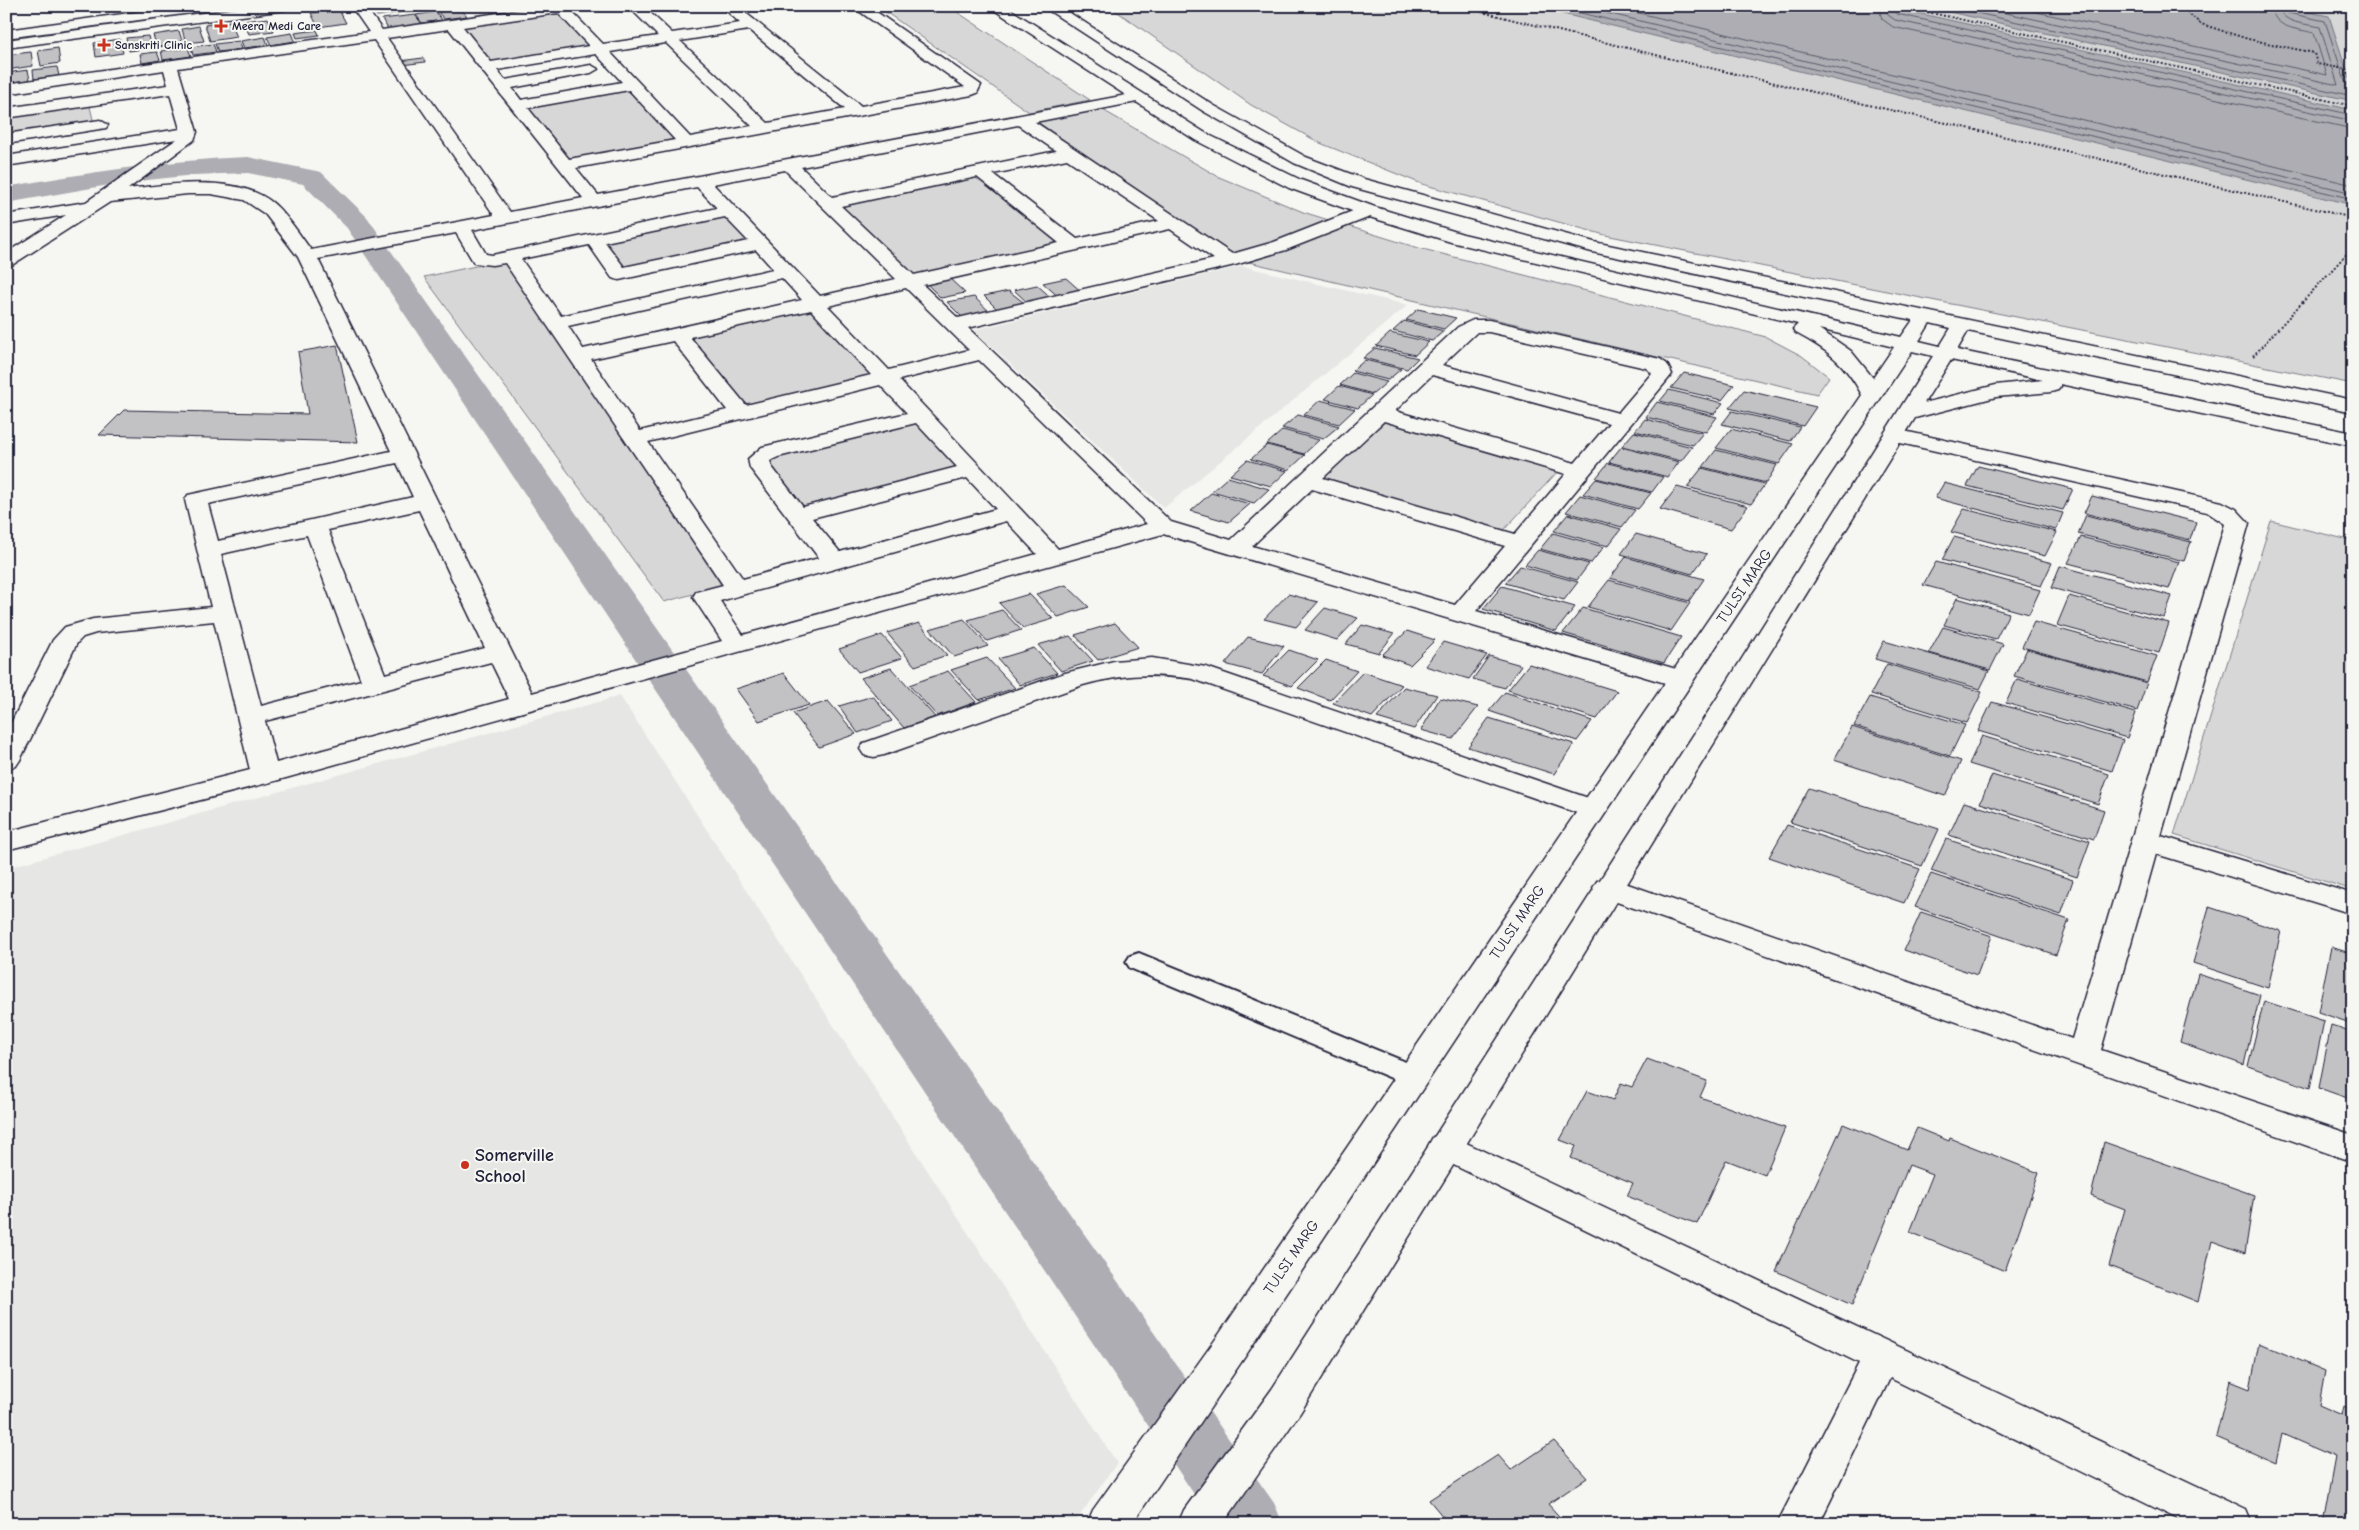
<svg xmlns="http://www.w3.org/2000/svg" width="2359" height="1530" font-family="'Comic Neue',sans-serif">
<rect width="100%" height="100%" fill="#f6f6f2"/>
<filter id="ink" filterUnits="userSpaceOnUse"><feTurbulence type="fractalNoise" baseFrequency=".02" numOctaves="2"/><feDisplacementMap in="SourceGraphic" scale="10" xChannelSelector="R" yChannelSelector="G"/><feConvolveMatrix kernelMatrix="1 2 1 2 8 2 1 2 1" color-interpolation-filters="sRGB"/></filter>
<g filter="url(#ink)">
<!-- built -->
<g fill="#e6e6e4">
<polygon points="1242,266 1408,305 1164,508 974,330"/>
<polygon points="620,696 1117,1463 1074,1524 6,1524 6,868"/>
</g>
<!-- green -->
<g fill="#d7d7d7" stroke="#7c7c89">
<polygon points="877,6 948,6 1090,100 1029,112"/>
<polygon points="1109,6 2353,6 2353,384 1605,235 1422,184 1320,143 1251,105"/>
<polygon points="557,12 591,47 492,63 461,26"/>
<polygon points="626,89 677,140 570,160 524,106"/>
<polygon points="89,102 94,124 6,137 6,115"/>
<polygon points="1101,109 1219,177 1303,212 1415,247 1766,337 1802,356 1829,377 1817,394 1240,260 1036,121"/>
<polygon points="977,176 1061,243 913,275 836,204"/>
<polygon points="726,214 755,244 623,271 598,239"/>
<polygon points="504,260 722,586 664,602 424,277"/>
<polygon points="810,306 878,376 745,408 684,334"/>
<polygon points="918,421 962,468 802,510 763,460"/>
<polygon points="1385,422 1559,470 1503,531 1322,478"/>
<polygon points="2271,521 2353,541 2353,890 2174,835"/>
</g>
<!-- water -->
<g fill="#adadb3" stroke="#757583">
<polygon points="1530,6 1886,6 2353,110 2353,205"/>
<polygon points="1922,6 2278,6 2329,16 2353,90 2353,101"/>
</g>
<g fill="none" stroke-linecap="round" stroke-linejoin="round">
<!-- shore -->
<g stroke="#5a5a6b" stroke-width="1">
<polyline points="1552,6 2353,199"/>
<polyline points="1578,6 2353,193"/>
<polyline points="1610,6 2353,185"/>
<polyline points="1878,6 1882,19 1893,27 2353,129"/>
<polyline points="1885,6 1888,15 1895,20 2353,121"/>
<polyline points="1892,6 1893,11 1897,14 2353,115"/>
<polyline points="1945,6 2353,96"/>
<path d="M1974,6L2338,85L2320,27C2305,23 2283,25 2278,6"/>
<path d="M2009,6L2327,75L2314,33C2295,28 2274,29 2271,6"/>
<polyline points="2284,6 2288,13 2325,21 2346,84 2353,88"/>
</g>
<!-- canal -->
<path fill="#adadb3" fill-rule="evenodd" d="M248,157L321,172L367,217L1274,1503L1283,1524H1214L347,228L303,184L248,173L194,175L120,183L6,203V187C87,173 166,160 248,157Z"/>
</g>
<!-- building -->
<g fill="#c2c2c4" stroke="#22223b">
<polygon points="368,6 406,6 411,11 377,16"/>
<polygon points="410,6 444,6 445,7 414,11"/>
<polygon points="486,6 532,6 533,7 493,14"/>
<polygon points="460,8 467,16 444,19 438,12"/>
<polygon points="339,10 346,23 318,27 311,13"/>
<polygon points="436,12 442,20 422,23 416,15"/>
<polygon points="415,15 422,24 388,29 382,19"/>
<polygon points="268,18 274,31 249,34 243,21"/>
<polygon points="230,21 237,37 210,41 205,25"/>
<polygon points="199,26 204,41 186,43 182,29"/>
<polygon points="317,30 319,35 297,38 295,33"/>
<polygon points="179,31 183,44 157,47 153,35"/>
<polygon points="292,33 295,41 271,45 267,37"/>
<polygon points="148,36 151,48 129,51 126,38"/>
<polygon points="265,37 268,45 244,48 241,41"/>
<polygon points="120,39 123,53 96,57 94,43"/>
<polygon points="239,41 242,49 218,52 215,44"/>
<polygon points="213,44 216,52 193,55 191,47"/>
<polygon points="58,48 60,63 41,66 38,51"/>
<polygon points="188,48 191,56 163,60 161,51"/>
<polygon points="31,52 33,66 6,70 6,55"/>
<polygon points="157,52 160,60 142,63 140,54"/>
<polygon points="423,58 425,62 402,65 400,61"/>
<polygon points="57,67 59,76 34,79 33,70"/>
<polygon points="28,70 30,80 6,83 6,73"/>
<polygon points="949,278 965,293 941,298 926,283"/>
<polygon points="1066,278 1084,294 1061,299 1043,283"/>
<polygon points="1037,285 1055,301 1031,306 1014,290"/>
<polygon points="1009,291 1028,306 1001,313 984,296"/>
<polygon points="974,297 991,313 964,319 947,302"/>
<polygon points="1418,309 1456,318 1444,329 1406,320"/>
<polygon points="1404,321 1444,331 1432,341 1393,331"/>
<polygon points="1390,333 1429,342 1415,355 1376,346"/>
<polygon points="337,345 358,442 99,435 124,410 308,414 298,352"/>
<polygon points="1375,348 1418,358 1407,369 1363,358"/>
<polygon points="1365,360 1401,369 1388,380 1352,371"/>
<polygon points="1353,373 1387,382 1373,394 1340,385"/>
<polygon points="1684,373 1734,385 1722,400 1671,388"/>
<polygon points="1339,386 1372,395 1358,408 1325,399"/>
<polygon points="1669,390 1723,403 1714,414 1660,401"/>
<polygon points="1744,390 1816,407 1803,426 1729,408"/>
<polygon points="1320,400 1355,409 1339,424 1304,415"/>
<polygon points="1657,402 1717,417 1706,432 1646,417"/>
<polygon points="1732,411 1800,427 1790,441 1722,424"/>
<polygon points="1298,415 1339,426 1323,439 1282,428"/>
<polygon points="1645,419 1703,433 1693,445 1635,431"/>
<polygon points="1731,429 1793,444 1779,464 1716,448"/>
<polygon points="1283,430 1319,440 1304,454 1267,444"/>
<polygon points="1634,432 1692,447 1681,461 1622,446"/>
<polygon points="1267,445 1305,455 1289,470 1251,459"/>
<polygon points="1621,447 1679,462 1668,477 1609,462"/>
<polygon points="1716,450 1777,465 1766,483 1703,467"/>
<polygon points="1247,460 1287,471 1271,486 1230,475"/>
<polygon points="1608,463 1663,477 1652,492 1596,478"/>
<polygon points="1978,466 2073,489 2063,510 1967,486"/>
<polygon points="1702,468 1765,484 1751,504 1687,487"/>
<polygon points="1228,477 1269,489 1254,503 1212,491"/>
<polygon points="1596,479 1651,493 1638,509 1583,494"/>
<polygon points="1944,483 2063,513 2056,530 1935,498"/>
<polygon points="1677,487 1748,506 1731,529 1660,509"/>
<polygon points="1211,493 1250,504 1229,522 1191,511"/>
<polygon points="1580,495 1635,510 1622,527 1566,512"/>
<polygon points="2092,496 2196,522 2190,540 2084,513"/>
<polygon points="1964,509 2057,532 2045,556 1951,532"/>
<polygon points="1568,514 1621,529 1608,546 1554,531"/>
<polygon points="2086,515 2191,542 2184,561 2078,534"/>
<polygon points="1553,533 1604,547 1591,563 1540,549"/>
<polygon points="1636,534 1707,554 1692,574 1621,554"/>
<polygon points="1954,537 2052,563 2041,586 1942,560"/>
<polygon points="2081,537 2179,562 2169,589 2068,563"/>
<polygon points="1538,550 1589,564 1577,580 1525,565"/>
<polygon points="1626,557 1704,579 1689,601 1610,578"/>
<polygon points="1936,562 2040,590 2029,614 1923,585"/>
<polygon points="1520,566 1578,582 1564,600 1505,583"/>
<polygon points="2060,566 2172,596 2164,618 2051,588"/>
<polygon points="1609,580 1690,603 1671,631 1588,607"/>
<polygon points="1066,585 1089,607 1058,617 1036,594"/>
<polygon points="1502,586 1575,607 1556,631 1483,609"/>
<polygon points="1029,594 1053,619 1023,628 999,603"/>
<polygon points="1288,594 1318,602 1296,627 1264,619"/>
<polygon points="2069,596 2169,623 2159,653 2057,625"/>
<polygon points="1957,598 2009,613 1996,639 1944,625"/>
<polygon points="1325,608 1358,618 1337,640 1305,630"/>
<polygon points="1583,608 1681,637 1664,663 1563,633"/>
<polygon points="1002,610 1021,630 987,641 968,620"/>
<polygon points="964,619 988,646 954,657 930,629"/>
<polygon points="2034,622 2157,656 2147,682 2022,647"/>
<polygon points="919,623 947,655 915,666 887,633"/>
<polygon points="1115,623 1138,647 1098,660 1075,635"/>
<polygon points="1362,625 1394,634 1379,653 1346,644"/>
<polygon points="1943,627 2003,644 1990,670 1929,653"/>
<polygon points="1407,631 1435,640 1410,665 1382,655"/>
<polygon points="882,635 902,658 858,672 839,649"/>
<polygon points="1070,636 1093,661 1061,671 1038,645"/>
<polygon points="1248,637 1284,646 1262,674 1225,664"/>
<polygon points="1884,641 1989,671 1980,689 1875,659"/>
<polygon points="1443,642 1487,655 1469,679 1425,666"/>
<polygon points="1034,648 1057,673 1020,685 998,659"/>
<polygon points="2027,649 2147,683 2137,711 2014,676"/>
<polygon points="1289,650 1318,660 1292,686 1263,676"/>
<polygon points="1489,656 1521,665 1505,688 1473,679"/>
<polygon points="987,658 1015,688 979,700 951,670"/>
<polygon points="1326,660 1357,671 1330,700 1298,688"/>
<polygon points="1529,664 1617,691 1597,719 1508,690"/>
<polygon points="1887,664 1982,692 1967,723 1871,694"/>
<polygon points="891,668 935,717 904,728 861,678"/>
<polygon points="948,671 976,702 937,716 909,685"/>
<polygon points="1363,672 1402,685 1372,717 1333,703"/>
<polygon points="784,673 809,705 759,721 736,689"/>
<polygon points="2017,679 2136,713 2127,738 2006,703"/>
<polygon points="1404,687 1437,695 1414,729 1377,718"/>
<polygon points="1505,692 1592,721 1577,741 1489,711"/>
<polygon points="873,696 892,721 858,733 839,706"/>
<polygon points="1870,697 1965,725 1950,756 1854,726"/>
<polygon points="1440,698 1478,707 1453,739 1421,730"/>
<polygon points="828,701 856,734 819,747 793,713"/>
<polygon points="1992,702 2123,740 2112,771 1978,731"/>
<polygon points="1489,718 1574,744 1554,774 1468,747"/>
<polygon points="1852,727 1961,761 1945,796 1834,760"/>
<polygon points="1982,736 2109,774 2098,804 1969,764"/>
<polygon points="1992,775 2104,810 2094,839 1980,803"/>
<polygon points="1809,788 1939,829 1922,866 1790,822"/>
<polygon points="1964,802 2090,841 2077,877 1949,835"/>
<polygon points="1787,825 1920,869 1904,903 1769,857"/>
<polygon points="1946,839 2073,880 2061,915 1931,871"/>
<polygon points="1931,874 2069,920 2056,955 1915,907"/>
<polygon points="2209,907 2281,931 2268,988 2193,963"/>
<polygon points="1921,912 1992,936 1977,975 1904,950"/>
<polygon points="2331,947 2353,954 2353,1024 2318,1012"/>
<polygon points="2198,974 2260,995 2244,1065 2180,1042"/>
<polygon points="2264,1001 2324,1021 2310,1088 2248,1066"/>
<polygon points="2331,1025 2353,1032 2353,1100 2319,1088"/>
<polygon points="1647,1059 1707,1081 1700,1097 1785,1128 1765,1175 1726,1160 1697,1224 1627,1196 1633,1183 1571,1158 1576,1146 1560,1140 1587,1091 1613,1100 1621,1083 1632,1087"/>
<polygon points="1843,1124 1907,1150 1917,1128 1949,1141 1950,1138 2039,1173 2005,1271 1910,1232 1933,1174 1909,1165 1852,1305 1776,1271"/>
<polygon points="2104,1142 2254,1195 2245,1253 2212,1241 2198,1302 2109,1266 2125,1209 2091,1196"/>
<polygon points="2353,1309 2353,1355 2347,1353"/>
<polygon points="2259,1343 2325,1371 2319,1405 2342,1415 2344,1406 2353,1410 2353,1524 2323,1523 2335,1457 2282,1434 2276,1463 2216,1437 2230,1381 2250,1389"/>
<polygon points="1554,1441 1587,1478 1548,1504 1566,1524 1449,1524 1429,1500 1498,1455 1511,1470"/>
</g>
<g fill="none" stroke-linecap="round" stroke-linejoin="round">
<!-- service casing -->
<g stroke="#22223b" stroke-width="4">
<polygon id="service" points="1139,953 1423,1069 1427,1076 1423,1083 1413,1086 1403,1083 1130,968 1126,962 1130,956"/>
</g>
<!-- minor casing -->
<g stroke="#22223b" stroke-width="3">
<g id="minor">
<polygon points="253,6 292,6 285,10 6,48 6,40"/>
<path d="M351,6H365L382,30L546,6H583L581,9L571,11L603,44L658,36L628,6H643L672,33L740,23L721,6H737L861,106L965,87L852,6H868L981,85L977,93L972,95L576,168L598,195L1137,93L1142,95L1145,98L1142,101L1035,122L1232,254L1274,242L1363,207H1375L1378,211L1375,215L1286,250L1235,265L968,328L1171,522L1231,540L1458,327L1473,320H1489L1660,359L1667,364L1672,374L1669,378L1476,611L1690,673L1694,679L1690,685L1681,687L1672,685L1163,534L275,781L6,850V832L250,770L214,621L96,633L83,637L77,643L20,760L16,766L6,768V733L53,640L65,627L93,619L211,607L185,500L188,495L391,451L298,257L265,214L244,200L211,194H188L110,202L12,265L6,266V253L66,215L6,225V215L86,202L177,139L6,166V156L180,129L170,94L6,118V108L168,85L164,70L6,94V84L369,32ZM558,13L589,46L491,62L463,27ZM449,29L583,198L510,212L387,38ZM749,30L845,109L768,123L680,41ZM374,40L494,215L311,250C299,234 288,216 273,203C238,174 169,184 128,189L194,140L197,132L178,68ZM666,43L752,126L690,137L610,52ZM596,54L622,82L521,100L512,88L591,73L598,69L591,65L505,80L497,70ZM629,90L675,140L569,159L528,108ZM1018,125L1056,151L832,197L801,167ZM1067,159L1159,221L1077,239L993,174ZM785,170L896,279L820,296L713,184ZM977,177L1059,243L914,275L841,206ZM697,187L717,208L492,255L486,254L472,230ZM725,217L748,241L624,267L605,242ZM1170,229L1214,259L958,318L923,285ZM456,233L474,263L492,265L505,263L723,585L696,592L693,597L722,641L532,693L318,259ZM589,245L612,278L619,280L756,250L773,269L561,316L521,259ZM782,278L802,300L583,349L568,326ZM906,288L969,350L889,370L828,306ZM811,310L871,375L746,405L690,337ZM1477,332H1489L1646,368L1652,373L1618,413L1442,365ZM673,341L727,410L640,431L591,359ZM979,360L1147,524L1058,549L899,380ZM1432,375L1609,423L1575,463L1395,411ZM880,385L907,413L762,447L748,459L750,468L819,558L743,579L648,442ZM1384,421L1566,474L1515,534L1323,478ZM916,423L957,467L803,507L772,467L770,461L778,457ZM397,463L413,497L218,541L208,504ZM967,478L996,509L840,552L812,518ZM1312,489L1505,546L1455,605L1252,546ZM419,510L485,648L385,674L328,530ZM1006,521L1037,554L743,635L720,601ZM307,535L361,680L261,706L221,554ZM491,662L509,699L276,763L265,721Z"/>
<polygon points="100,120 108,125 106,128 6,144 6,134"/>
<polygon points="1895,429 2222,502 2236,509 2249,523 2161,836 2353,894 2353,914 2156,854 2101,1050 2353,1135 2353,1162 1597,895 1593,888 1597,881 1608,878 1619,881 2072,1039 2225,524 2207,512 1887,440 1884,435 1887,430"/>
<path d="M1152,658L1206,667L1603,803L1607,809L1603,815L1593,818L1583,815L1193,679C1149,673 1126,674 1083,685L884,755L874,757L864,755L860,749L864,743L1065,673L1114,661Z"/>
<polygon points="1445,1133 2246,1510 2252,1524 2188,1524 1890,1378 1819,1524 1777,1524 1859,1363 1433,1155 1428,1146 1433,1137"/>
</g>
</g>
<!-- tertiary casing -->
<g stroke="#22223b" stroke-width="3">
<g id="tertiary">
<polygon points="181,6 220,6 213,10 6,38 6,30"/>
<path d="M988,6H1005L1207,134L1301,180L1375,207L1463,234L1901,337L1913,320L1592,252L1352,187L1294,163L1203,111L1042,6H1059L1213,105L1306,157L1364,179L1594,242L2353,400V412L1968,331L1957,350L2353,433V446L2060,384L2061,386L2058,390L2051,392L1996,397L1915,418L1300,1413L1223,1524H1178L1184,1510L1272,1389L1719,695L1933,356L1912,351L1246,1355L1132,1524H1087L1093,1510L1220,1333L1862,395C1845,363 1828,350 1796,333L1793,329L1798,324L1451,242L1363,215L1289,188L1195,140ZM1930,323L1951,328L1940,346L1919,341ZM1819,329L1894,347L1873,378L1851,351ZM1951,360L2043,380L1996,385L1924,403Z"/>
</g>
</g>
<!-- path -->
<g stroke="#22223b" stroke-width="2" stroke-dasharray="2 2" stroke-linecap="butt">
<polyline points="1458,6 1676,60 2353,218"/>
<polyline points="1900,6 2353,106"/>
<polyline points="2168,6 2187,12 2201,24 2248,39 2314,53 2317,64 2346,69 2353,86"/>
<polyline points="2253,356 2353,247"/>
</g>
<!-- service -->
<use href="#service" fill="#f6f6f2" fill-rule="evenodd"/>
<!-- minor -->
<use href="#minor" fill="#f6f6f2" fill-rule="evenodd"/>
<!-- tertiary -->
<use href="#tertiary" fill="#f6f6f2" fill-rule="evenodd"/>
</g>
</g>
<!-- markers -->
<g fill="#c8321e" stroke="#f6f6f2" stroke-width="2">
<path d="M218.5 18.5h5v5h5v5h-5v5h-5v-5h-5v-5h5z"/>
<path d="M101.5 37.5h5v5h5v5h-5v5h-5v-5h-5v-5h5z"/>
<circle cx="465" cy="1165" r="5"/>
</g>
<g text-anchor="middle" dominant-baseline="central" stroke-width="4" stroke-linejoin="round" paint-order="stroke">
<!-- far-poi labels -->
<g font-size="12" font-weight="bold" fill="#22223b" stroke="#f6f6f2" text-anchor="start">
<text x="232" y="26">Meera Medi Care</text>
<text x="115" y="45">Sanskriti Clinic</text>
</g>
<!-- street labels -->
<g font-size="15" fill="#22223b" stroke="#f6f6f2">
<text transform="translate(1744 586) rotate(-56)">TULSI MARG</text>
<text transform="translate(1517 922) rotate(-56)">TULSI MARG</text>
<text transform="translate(1291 1257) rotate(-56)">TULSI MARG</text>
</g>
<!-- near-poi labels -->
<g font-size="18" font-weight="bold" fill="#22223b" stroke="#f6f6f2" text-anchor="start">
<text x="475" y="1155">Somerville<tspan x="475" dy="21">School</tspan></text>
</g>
</g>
<!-- margin -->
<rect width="2359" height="1530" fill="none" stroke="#f6f6f2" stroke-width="25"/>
<rect x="12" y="12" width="2334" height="1505" fill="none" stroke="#22223b" stroke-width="2" filter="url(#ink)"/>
</svg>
